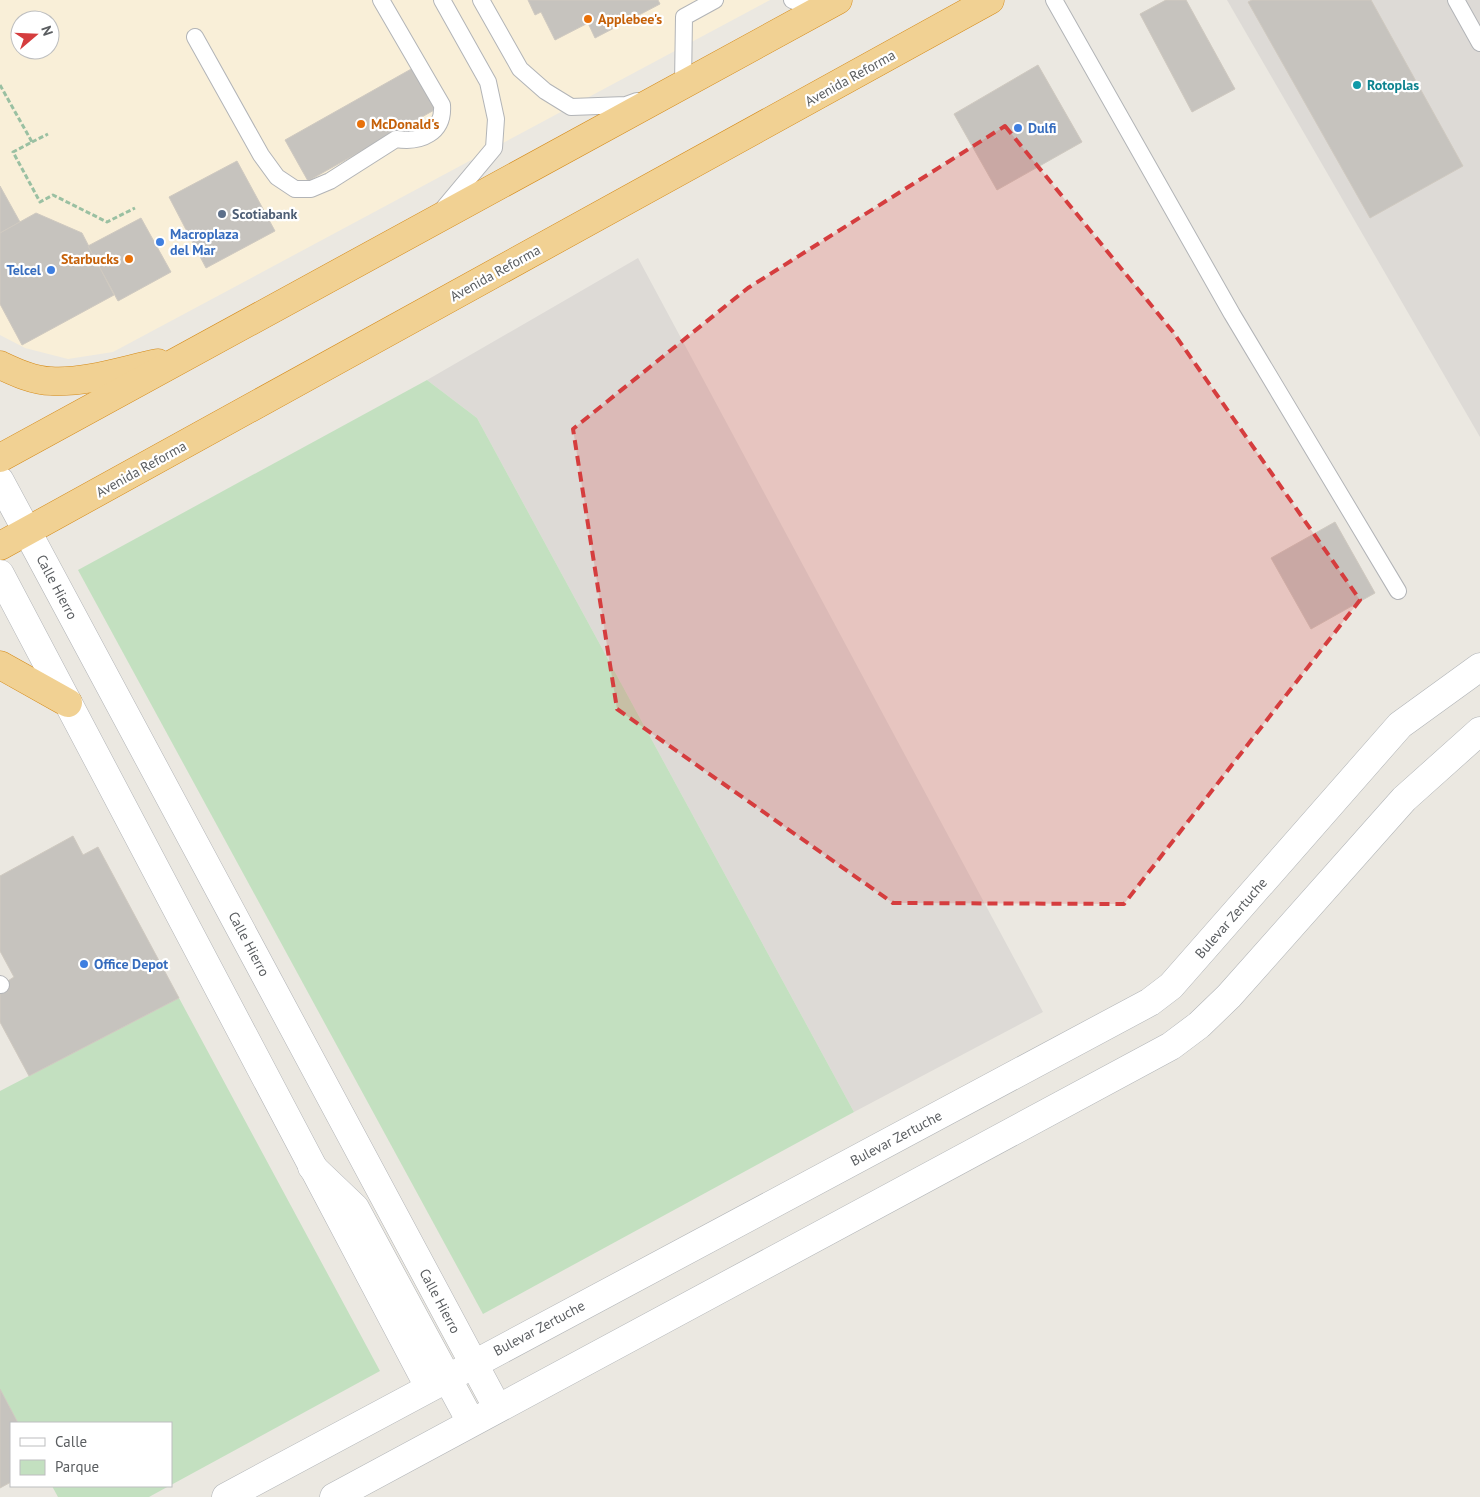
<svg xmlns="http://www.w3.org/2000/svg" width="1480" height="1497" font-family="'PT Sans',sans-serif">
<rect width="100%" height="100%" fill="#ebe8e1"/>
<!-- commercial -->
<path fill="#f9efd8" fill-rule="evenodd" d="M0,0H770L113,352L68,359L25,348L0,335ZM20,20H50V50H20Z"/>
<!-- industrial -->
<g fill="#dddad6">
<polygon points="1227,0 1480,0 1480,437"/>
<polygon points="638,258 1043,1012 854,1112 477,418 427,380"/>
</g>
<!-- green -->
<g fill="#c3e0c0">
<polygon points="427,380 477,418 854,1112 483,1314 78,570"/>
<polygon points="179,998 380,1371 171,1485 171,1423 18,1423 0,1389 0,1091"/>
<polygon points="52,1486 169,1486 149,1497 58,1497"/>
</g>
<!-- building -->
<g fill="#c6c3be" stroke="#cfc9c0">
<polygon points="528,0 658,0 660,4 595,38 588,23 555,40 541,12 535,15"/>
<polygon points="1166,0 1186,0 1235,89 1192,112 1140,14"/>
<polygon points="1252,0 1371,0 1463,166 1370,218 1248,2"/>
<polygon points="1038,65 1082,142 997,190 954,114"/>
<polygon points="413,68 436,109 308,181 285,140"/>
<polygon points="237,161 275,231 206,268 169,197"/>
<polygon points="0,186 20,222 0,233"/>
<polygon points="36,213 82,233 114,295 22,345 0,304 0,233"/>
<polygon points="141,218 171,272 118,301 88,246"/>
<polygon points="1335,522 1375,593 1311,629 1271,558"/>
<polygon points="73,836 83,855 98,847 179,998 29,1076 0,1022 0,986 14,977 0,951 0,876"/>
<polygon points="0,1389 18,1423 11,1423 11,1482 0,1488"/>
</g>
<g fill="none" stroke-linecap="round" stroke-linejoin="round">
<!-- lane casing -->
<g stroke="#b2b4b7" stroke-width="18">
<g id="lane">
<polyline points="442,0 488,82 496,119 494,148 443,209"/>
<polyline points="481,0 520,69 545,91 571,107 626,105 637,101"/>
<polyline points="792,0 819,11"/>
<polyline points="1054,0 1232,314 1398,591"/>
<polyline points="1456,0 1480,43"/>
<path d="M195,37L261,155L277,177L295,189H311L330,181L396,139C421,143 444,133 442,105L381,0"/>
<polyline points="677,86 683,84 684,17 715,0"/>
<polyline points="0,984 1,985"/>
</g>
</g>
<!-- street casing -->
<g stroke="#b2b4b7" stroke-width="29">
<g id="street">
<polyline points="0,481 497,1407"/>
<polyline points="0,574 429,1387"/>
</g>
</g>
<!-- secondary casing -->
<g stroke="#b1b4b7" stroke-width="29">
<g id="secondary">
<polyline points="312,1167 355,1208 471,1422"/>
<polyline points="226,1497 1150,1002 1171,986 1400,725 1480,667"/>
<polyline points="334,1497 1171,1046 1199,1025 1229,996 1404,799 1480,731"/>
</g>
</g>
<!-- highway casing -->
<g stroke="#d48a18" stroke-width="29">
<g id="highway">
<path d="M0,365C15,372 34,381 51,381C87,383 124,370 158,363"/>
<polyline points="0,458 838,0"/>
<polyline points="0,546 990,0"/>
<polyline points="0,665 68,703"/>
</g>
</g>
<!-- path -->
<g stroke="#9ac0a2" stroke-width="3" stroke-dasharray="5 2.5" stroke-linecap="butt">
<polyline points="0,85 32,142 13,152 40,202 53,195 107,222 135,208"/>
<polyline points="32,142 48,134"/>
</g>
<!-- lane -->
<use href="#lane" stroke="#fff" stroke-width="16"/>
<!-- street -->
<use href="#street" stroke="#fff" stroke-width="28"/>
<!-- secondary -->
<use href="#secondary" stroke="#fff" stroke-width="28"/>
<!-- highway -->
<use href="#highway" stroke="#f1d193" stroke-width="28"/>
</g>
<!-- marked area -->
<path fill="#d53d3e" fill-opacity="0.2" stroke="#d53d3e" stroke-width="4" stroke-dasharray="10 6" stroke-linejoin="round" d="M1005,126L1173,332L1360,600L1124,904L893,903L617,709L573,429L748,288Z"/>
<!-- markers -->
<g fill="#e8710a" stroke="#fff" stroke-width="2">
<circle cx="588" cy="19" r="5"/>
<circle cx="361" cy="124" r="5"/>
<circle cx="129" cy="259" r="5"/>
</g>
<circle fill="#0f9aa8" stroke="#fff" stroke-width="2" cx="1357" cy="85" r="5"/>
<g fill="#3f7fe0" stroke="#fff" stroke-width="2">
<circle cx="1018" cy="128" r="5"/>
<circle cx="160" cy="242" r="5"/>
<circle cx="51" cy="270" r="5"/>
<circle cx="84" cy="964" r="5"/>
</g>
<circle fill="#5c6f8a" stroke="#fff" stroke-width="2" cx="222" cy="214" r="5"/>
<g text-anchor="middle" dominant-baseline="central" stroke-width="4.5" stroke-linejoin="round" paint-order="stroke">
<!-- food labels -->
<g font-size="14" font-weight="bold" fill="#c56008" stroke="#fff" text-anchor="start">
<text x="598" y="19">Applebee's</text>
<text x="371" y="124">McDonald's</text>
<text x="119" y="259" text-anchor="end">Starbucks</text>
</g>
<!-- street labels -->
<g font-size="14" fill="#5a5d60" stroke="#fff">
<text transform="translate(850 78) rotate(-29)">Avenida Reforma</text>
<text transform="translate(495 273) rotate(-29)">Avenida Reforma</text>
<text transform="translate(141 469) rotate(-29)">Avenida Reforma</text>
<text transform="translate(57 587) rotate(62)">Calle Hierro</text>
<text transform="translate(1231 918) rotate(-49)">Bulevar Zertuche</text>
<text transform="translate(249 944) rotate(62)">Calle Hierro</text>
<text transform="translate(896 1138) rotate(-28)">Bulevar Zertuche</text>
<text transform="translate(440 1301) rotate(62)">Calle Hierro</text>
<text transform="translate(539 1328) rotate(-28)">Bulevar Zertuche</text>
</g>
<!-- culture labels -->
<g font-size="14" font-weight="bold" fill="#0d838f" stroke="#fff" text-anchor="start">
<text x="1367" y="85">Rotoplas</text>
</g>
<!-- shop labels -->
<g font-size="14" font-weight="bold" fill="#366cbe" stroke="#fff" text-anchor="start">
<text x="1028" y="128">Dulfi</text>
<text x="170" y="234">Macroplaza<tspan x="170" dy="16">del Mar</tspan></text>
<text x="41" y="270" text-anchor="end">Telcel</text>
<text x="94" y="964">Office Depot</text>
</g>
<!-- service labels -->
<g font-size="14" font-weight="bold" fill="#4e5e75" stroke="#fff" text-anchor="start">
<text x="232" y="214">Scotiabank</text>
</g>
</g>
<!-- legend -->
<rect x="10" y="1422" width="162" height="65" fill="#ffffff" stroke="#bdbebf"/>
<rect x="20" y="1438" width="25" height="8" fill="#ffffff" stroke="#bdbebf"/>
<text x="55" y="1447" font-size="15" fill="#5a5d60">Calle</text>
<rect x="20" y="1460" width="25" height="15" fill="#c3e0c0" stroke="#bdbebf"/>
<text x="55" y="1472" font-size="15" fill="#5a5d60">Parque</text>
<!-- north arrow -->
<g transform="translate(35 35) rotate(71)"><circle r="24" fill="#ffffff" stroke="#bdbebf"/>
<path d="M0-4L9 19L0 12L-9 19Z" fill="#d53d3e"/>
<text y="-8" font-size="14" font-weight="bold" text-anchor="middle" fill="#5a5d60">N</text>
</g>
</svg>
